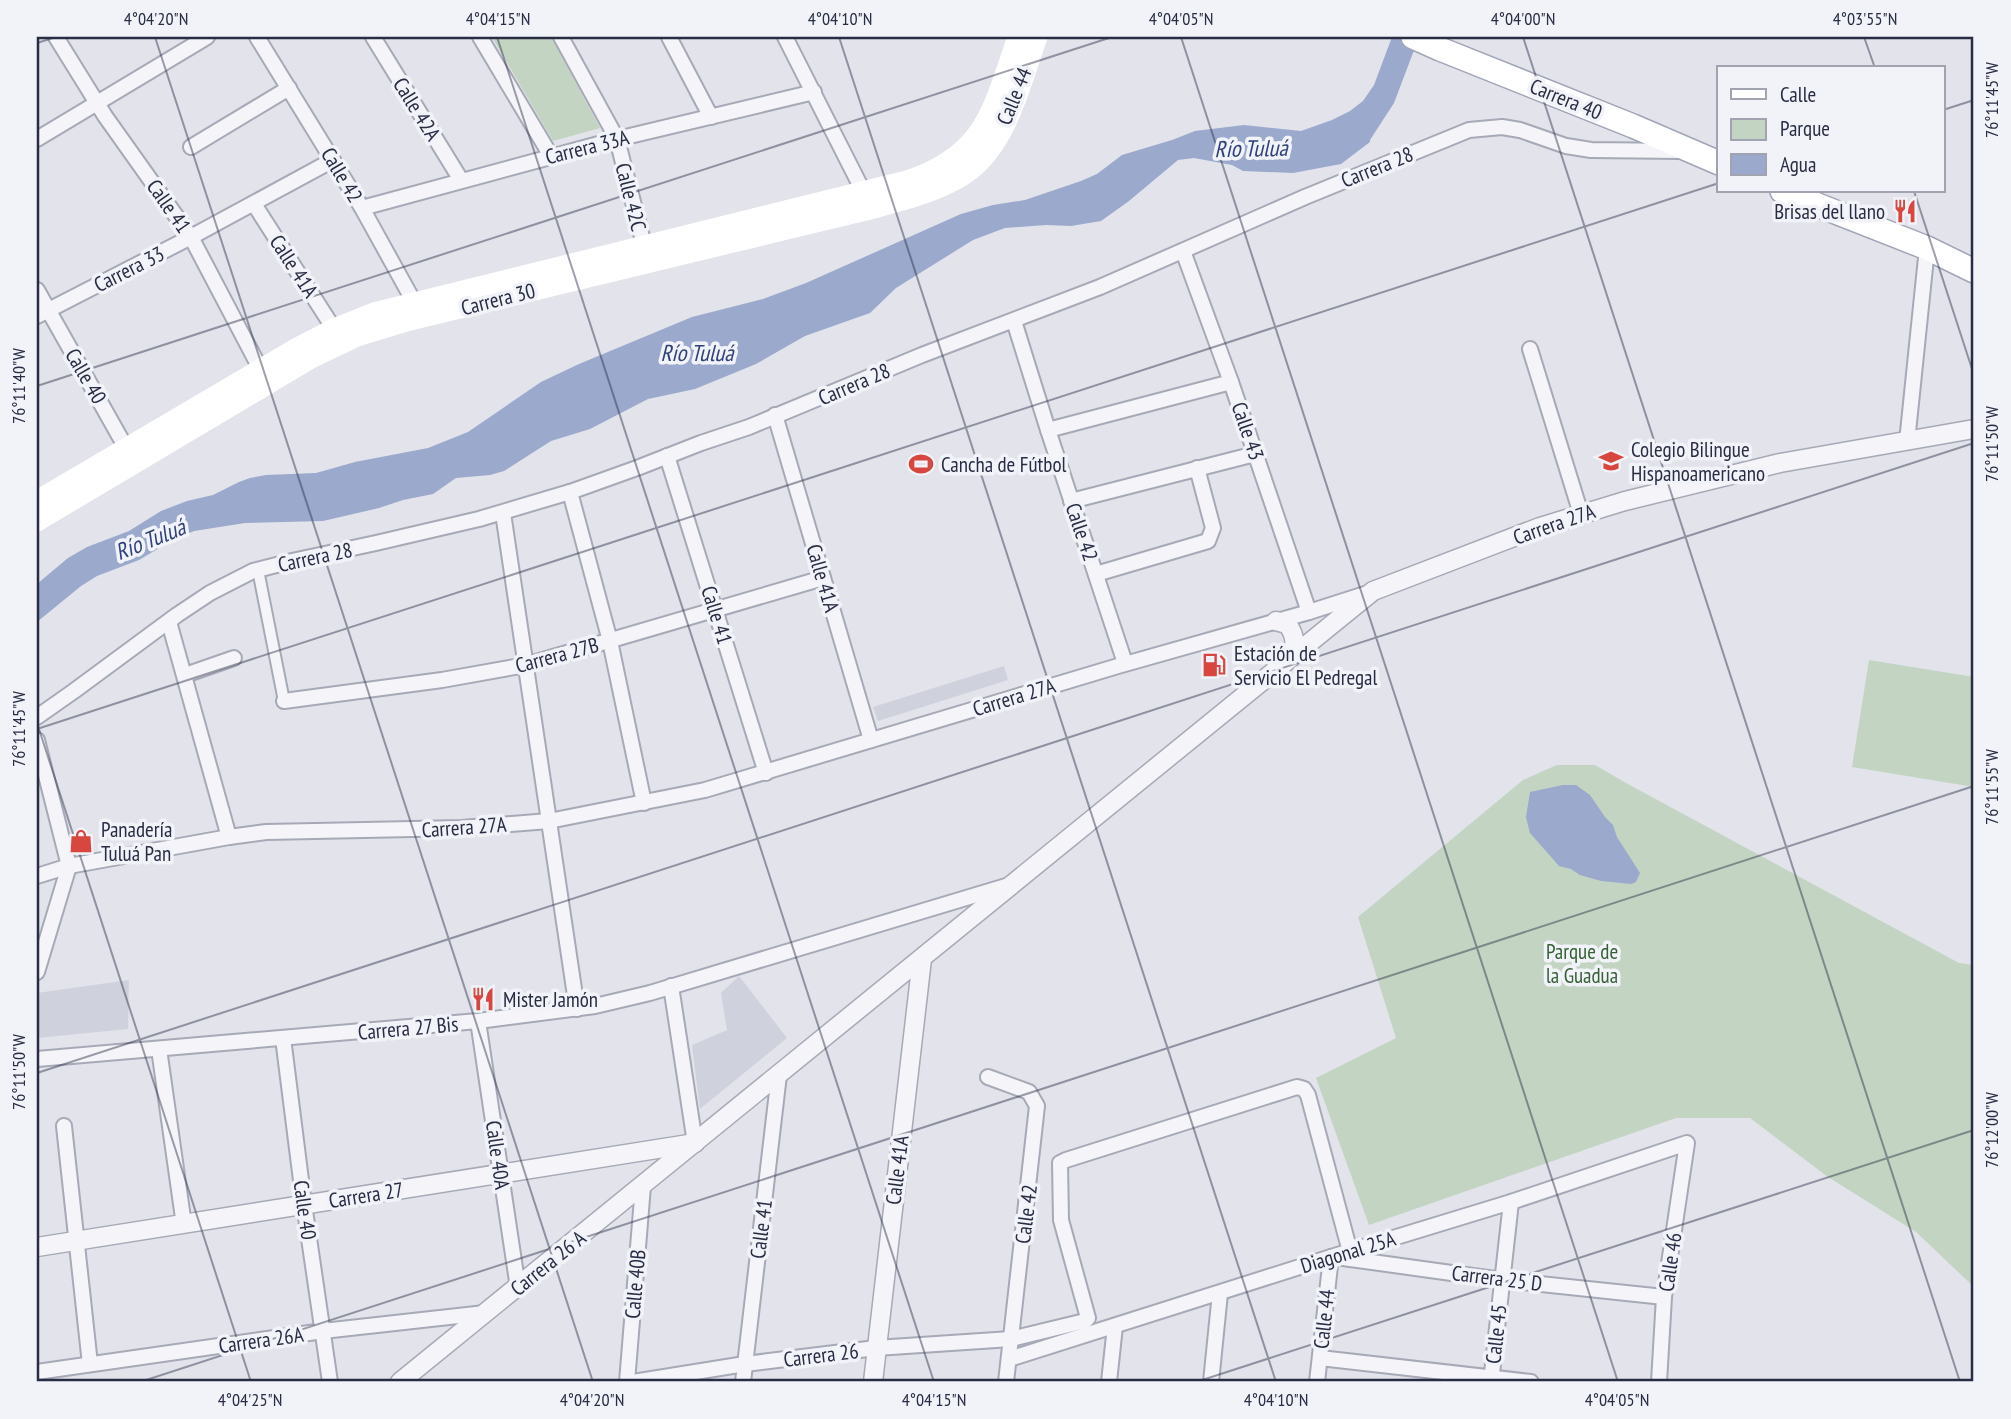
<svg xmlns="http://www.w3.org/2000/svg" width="2011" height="1419" font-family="'PT Sans Narrow',sans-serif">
<rect width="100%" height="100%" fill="#e2e3eb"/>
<!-- built -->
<g fill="#cfd2dd">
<polygon points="1004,666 1008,680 878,721 873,707"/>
<polygon points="739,976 787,1038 700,1109 692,1045 727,1030 721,993"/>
<polygon points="129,980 128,1029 37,1038 37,993"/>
</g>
<!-- green -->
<g fill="#c3d5c2">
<polygon points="492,37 551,37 600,128 553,141"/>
<polygon points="1869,660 1974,677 1974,787 1852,767"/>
<polygon points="1557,765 1595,765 1626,783 1959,963 1974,965 1974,1287 1916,1232 1828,1177 1750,1118 1676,1118 1369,1225 1316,1078 1396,1038 1358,917 1523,780"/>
</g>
<!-- water -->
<g fill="#9ba9cd">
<polygon points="1392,37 1419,37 1394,103 1370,140 1370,142 1341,164 1293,173 1243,171 1232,165 1194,158 1178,160 1129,201 1101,221 1071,226 1046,225 1005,228 973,240 896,288 870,313 805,336 756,364 695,389 648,399 590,429 551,441 504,471 490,475 456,478 433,494 403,500 379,508 323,521 245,523 194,531 171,541 139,560 97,576 81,586 37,622 37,584 68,558 87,547 129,531 161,511 187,501 213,495 239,482 250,478 266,475 316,473 355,462 428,448 468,432 541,382 579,364 692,317 763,299 806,283 961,214 993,205 1025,200 1081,181 1097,174 1122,155 1172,140 1195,131 1244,125 1301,131 1332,120 1350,111 1363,101 1374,85"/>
<polygon points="1563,785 1576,785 1590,795 1605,817 1613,825 1617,837 1640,873 1636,882 1631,884 1601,881 1580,875 1571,869 1559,866 1530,833 1526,817 1530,792"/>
</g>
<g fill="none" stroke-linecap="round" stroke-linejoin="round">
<!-- pedestrian casing -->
<g stroke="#a6a9b6" stroke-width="14">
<polyline id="pedestrian" points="258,570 284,701"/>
</g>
<!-- minor casing -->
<g stroke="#a6a9b6" stroke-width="18">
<g id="minor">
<polyline points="56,37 105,116 191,237 264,376"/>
<polyline points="257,37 362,208 414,302 416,310"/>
<polyline points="373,37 461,180"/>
<polyline points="480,37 551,156"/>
<polyline points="561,37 617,139 644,245"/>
<polyline points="669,37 711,117"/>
<polyline points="785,37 863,191"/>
<polyline points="37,139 207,37"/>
<polyline points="191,147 289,88"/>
<polyline points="254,204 334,329"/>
<polyline points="362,208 617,139 814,92"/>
<polyline points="1183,251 1231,382 1309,612"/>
<polyline points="37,290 130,455"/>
<polyline points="37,316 191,237 333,160"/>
<polyline points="1014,321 1048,430 1125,663"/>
<polyline points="1530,349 1581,514"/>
<polyline points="775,415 871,740"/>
<polyline points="1048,430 1231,382"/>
<polyline points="1907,442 1927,248"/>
<polyline points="667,456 766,773"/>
<polyline points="570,492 610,641 644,803"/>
<polyline points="1071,501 1255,454"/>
<polyline points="503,513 577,1009"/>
<polyline points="1096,574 1208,541 1213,528 1197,468"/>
<polyline points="169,622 229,837"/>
<polyline points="185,675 234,658"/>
<polyline points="284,701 442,680 526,665 823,578"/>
<polyline points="37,717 74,691 177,615 210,593 253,571 292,561 376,543 479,519 570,492 637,468 701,443 749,427 922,355 1100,287 1305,197 1469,130 1502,127 1520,130 1566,146 1591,150 1681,151"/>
<polyline points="37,740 69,866 37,972"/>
<polyline points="37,876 69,866 229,837 266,832 462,828 549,821 705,790 1118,666 1309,612 1365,594"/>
<polyline points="671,986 695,1143"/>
<polyline points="478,1021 518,1288"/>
<polyline points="283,1038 304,1204 330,1382"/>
<polyline points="159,1049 184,1225"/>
<polyline points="37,1059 478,1021 595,1006 650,993 1006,886"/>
<polyline points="988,1077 1029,1092 1037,1106 1006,1382"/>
<polyline points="64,1126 90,1364"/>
<polyline points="1343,1258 1502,1280 1664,1297"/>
<polyline points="1320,1358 1531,1382"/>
<polyline points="1009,1359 1331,1257 1511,1202 1687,1143 1664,1297 1659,1382"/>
<polyline points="37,1372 323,1331 485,1313"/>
<polyline points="627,1382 643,1186"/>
<polyline points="633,1382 745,1364 876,1348 1011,1339 1085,1321 1088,1318 1061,1220 1060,1163 1066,1160 1297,1087 1304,1089 1308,1095 1352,1259"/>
<polyline points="743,1382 779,1075"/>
<polyline points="1109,1382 1115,1326"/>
<polyline points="1211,1382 1220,1293"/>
<polyline points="1317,1382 1331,1257"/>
<polyline points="1491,1382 1511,1202"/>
</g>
</g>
<!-- tertiary casing -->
<g stroke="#a6a9b6" stroke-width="21">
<g id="tertiary">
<path d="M1276,621L1287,624C1296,635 1296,645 1291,657"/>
<polyline points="37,1247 695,1143"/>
<polyline points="400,1382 1373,591 1540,527 1625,501 1780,463 1974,429"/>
<polyline points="873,1382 922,959"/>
</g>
</g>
<!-- primary casing -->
<g stroke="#a0a5b7" stroke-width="26">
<g id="primary">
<polyline points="1413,37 1440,49 1633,126 1719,163"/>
<polyline points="1782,191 1927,248 1974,271"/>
</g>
</g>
<!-- pedestrian -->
<use href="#pedestrian" stroke="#f5f5f9" stroke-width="10"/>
<!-- minor -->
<use href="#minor" stroke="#f5f5f9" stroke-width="14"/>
<!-- tertiary -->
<use href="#tertiary" stroke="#f5f5f9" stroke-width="18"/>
<!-- secondary -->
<g stroke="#fff" stroke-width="21">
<path d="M37,501L299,347L334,329L374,313L907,181C987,155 993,108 1018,37"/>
<path d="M37,521L311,358L357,336L410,320L870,209C903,200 938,192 966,173C1007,145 1021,81 1037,37"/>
</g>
<!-- primary -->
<use href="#primary" stroke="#fff" stroke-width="23"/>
</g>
<!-- ticks -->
<path fill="none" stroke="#282d44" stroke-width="2" stroke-opacity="0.45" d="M155,37L593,1382M497,37L934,1382M839,37L1276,1382M1181,37L1618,1382M1523,37L1960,1382M1864,37L1875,68M37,43L56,37M1943,110L1974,100M1914,191L1974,375M37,386L1112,37M37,723L251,1382M37,729L1719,183M37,1073L1974,443M140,1382L1974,786M1196,1382L1974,1130"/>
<!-- icons -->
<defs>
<g id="restaurant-bare" transform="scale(1.89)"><path d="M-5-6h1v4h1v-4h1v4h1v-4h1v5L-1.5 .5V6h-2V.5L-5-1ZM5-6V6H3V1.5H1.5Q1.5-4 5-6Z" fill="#d74740" stroke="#f1f3f8" stroke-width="2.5" paint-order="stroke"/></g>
<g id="school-bare" transform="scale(1.89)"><path d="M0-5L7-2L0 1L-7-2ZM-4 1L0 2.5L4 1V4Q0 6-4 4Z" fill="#d74740" stroke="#f1f3f8" stroke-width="2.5" paint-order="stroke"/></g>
<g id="stadium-bare" transform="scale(1.89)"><path d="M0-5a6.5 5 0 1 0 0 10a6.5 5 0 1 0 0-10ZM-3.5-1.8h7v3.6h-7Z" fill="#d74740" stroke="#f1f3f8" stroke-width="2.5" paint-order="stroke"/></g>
<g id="fuel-bare" transform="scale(1.89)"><path d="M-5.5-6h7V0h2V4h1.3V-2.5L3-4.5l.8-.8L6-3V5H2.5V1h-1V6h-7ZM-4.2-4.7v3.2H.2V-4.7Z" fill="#d74740" stroke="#f1f3f8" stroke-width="2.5" paint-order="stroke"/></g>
<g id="shop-bare" transform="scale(1.89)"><path d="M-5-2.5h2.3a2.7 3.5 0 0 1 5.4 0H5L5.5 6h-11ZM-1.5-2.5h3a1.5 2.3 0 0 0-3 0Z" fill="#d74740" stroke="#f1f3f8" stroke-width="2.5" paint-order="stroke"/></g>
</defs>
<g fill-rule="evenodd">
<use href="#restaurant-bare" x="1905" y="211"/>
<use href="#school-bare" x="1611" y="461"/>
<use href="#stadium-bare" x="921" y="464"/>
<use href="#fuel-bare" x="1214" y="665"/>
<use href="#shop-bare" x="81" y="841"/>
<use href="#restaurant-bare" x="483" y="999"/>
</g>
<g text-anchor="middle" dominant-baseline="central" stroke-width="7" stroke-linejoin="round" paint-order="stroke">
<!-- street labels -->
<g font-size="21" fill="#282d44" stroke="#f1f3f8">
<text transform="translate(1014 96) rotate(-68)">Calle 44</text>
<text transform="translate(1566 99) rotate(22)">Carrera 40</text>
<text transform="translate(417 109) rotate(58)">Calle 42A</text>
<text transform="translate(587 147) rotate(-14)">Carrera 33A</text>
<text transform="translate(1377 167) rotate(-22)">Carrera 28</text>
<text transform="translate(342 175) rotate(59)">Calle 42</text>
<text transform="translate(631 197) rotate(76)">Calle 42C</text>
<text transform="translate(169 206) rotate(55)">Calle 41</text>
<text transform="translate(294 266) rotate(57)">Calle 41A</text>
<text transform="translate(129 269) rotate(-27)">Carrera 33</text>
<text transform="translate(498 299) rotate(-14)">Carrera 30</text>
<text transform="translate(86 376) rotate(60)">Calle 40</text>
<text transform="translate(854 384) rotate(-23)">Carrera 28</text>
<text transform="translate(1248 431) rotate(71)">Calle 43</text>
<text transform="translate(1554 524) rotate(-19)">Carrera 27A</text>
<text transform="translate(1082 532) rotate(71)">Calle 42</text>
<text transform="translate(315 557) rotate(-12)">Carrera 28</text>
<text transform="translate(823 578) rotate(74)">Calle 41A</text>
<text transform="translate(717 615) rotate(73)">Calle 41</text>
<text transform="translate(557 655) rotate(-15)">Carrera 27B</text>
<text transform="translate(1014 697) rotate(-17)">Carrera 27A</text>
<text transform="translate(464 827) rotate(-4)">Carrera 27A</text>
<text transform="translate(408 1028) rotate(-5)">Carrera 27 Bis</text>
<text transform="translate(498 1155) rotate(82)">Calle 40A</text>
<text transform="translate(897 1170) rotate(-83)">Calle 41A</text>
<text transform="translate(366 1195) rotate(-9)">Carrera 27</text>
<text transform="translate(305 1210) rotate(82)">Calle 40</text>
<text transform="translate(1026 1214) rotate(-83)">Calle 42</text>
<text transform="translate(761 1229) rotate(-83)">Calle 41</text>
<text transform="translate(1348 1252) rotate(-17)">Diagonal 25A</text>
<text transform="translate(1670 1262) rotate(-82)">Calle 46</text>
<text transform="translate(548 1263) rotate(-39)">Carrera 26 A</text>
<text transform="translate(1497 1278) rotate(7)">Carrera 25 D</text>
<text transform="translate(635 1284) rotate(-85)">Calle 40B</text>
<text transform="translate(1324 1319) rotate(-84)">Calle 44</text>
<text transform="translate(1496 1334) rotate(-84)">Calle 45</text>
<text transform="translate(261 1340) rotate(-8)">Carrera 26A</text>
<text transform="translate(821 1355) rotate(-7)">Carrera 26</text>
</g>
<!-- poi labels -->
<g font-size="21" fill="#282d44" stroke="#f1f3f8" text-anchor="start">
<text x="1885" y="211" text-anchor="end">Brisas del llano</text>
<text x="1631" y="449">Colegio Bilingue<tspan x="1631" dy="24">Hispanoamericano</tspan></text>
<text x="941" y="464">Cancha de Fútbol</text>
<text x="1234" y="653">Estación de<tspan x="1234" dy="24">Servicio El Pedregal</tspan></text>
<text x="101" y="829">Panadería<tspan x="101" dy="24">Tuluá Pan</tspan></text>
<text x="503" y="999">Mister Jamón</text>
</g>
<!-- park labels -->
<g font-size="21" fill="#356135" stroke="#f1f3f8">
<text x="1582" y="951">Parque de<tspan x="1582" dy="24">la Guadua</tspan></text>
</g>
<!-- water labels -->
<g font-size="23" font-style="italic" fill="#30427b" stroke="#f1f3f8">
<text transform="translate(1251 148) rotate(-1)">Río Tuluá</text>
<text x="697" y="352">Río Tuluá</text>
<text transform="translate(150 539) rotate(-22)">Río Tuluá</text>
</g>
</g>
<!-- border -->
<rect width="2011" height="1419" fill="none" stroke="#f1f3f8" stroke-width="77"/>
<!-- legend -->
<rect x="1717" y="66" width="228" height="126" fill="#f1f3f8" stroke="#a1a4b0" stroke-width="2"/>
<rect x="1731" y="89" width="35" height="10" fill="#ffffff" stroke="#a1a4b0" stroke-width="2"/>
<text x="1780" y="102" font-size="21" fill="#282d44">Calle</text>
<rect x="1731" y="119" width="35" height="21" fill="#c3d5c2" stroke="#a1a4b0" stroke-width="2"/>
<text x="1780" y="136" font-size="21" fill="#282d44">Parque</text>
<rect x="1731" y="154" width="35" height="21" fill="#9ba9cd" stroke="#a1a4b0" stroke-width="2"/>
<text x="1780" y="172" font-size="21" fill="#282d44">Agua</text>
<rect x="38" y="38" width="1934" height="1342" fill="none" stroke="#282d44" stroke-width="2.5"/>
<g font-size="18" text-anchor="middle" fill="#282d44">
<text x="156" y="25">4°04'20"N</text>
<text x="498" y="25">4°04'15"N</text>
<text x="840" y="25">4°04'10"N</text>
<text x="1181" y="25">4°04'05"N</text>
<text x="1523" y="25">4°04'00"N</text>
<text x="1865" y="25">4°03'55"N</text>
<text transform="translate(1992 100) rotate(-90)" y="6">76°11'45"W</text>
<text transform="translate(19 386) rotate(-90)" y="6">76°11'40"W</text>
<text transform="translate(1992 444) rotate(-90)" y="6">76°11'50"W</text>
<text transform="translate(19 729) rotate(-90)" y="6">76°11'45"W</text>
<text transform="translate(1992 787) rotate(-90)" y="6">76°11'55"W</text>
<text transform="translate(19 1072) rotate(-90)" y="6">76°11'50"W</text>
<text transform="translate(1992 1130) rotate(-90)" y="6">76°12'00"W</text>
<text x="250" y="1406">4°04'25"N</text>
<text x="592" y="1406">4°04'20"N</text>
<text x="934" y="1406">4°04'15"N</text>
<text x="1276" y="1406">4°04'10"N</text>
<text x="1617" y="1406">4°04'05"N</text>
</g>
</svg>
